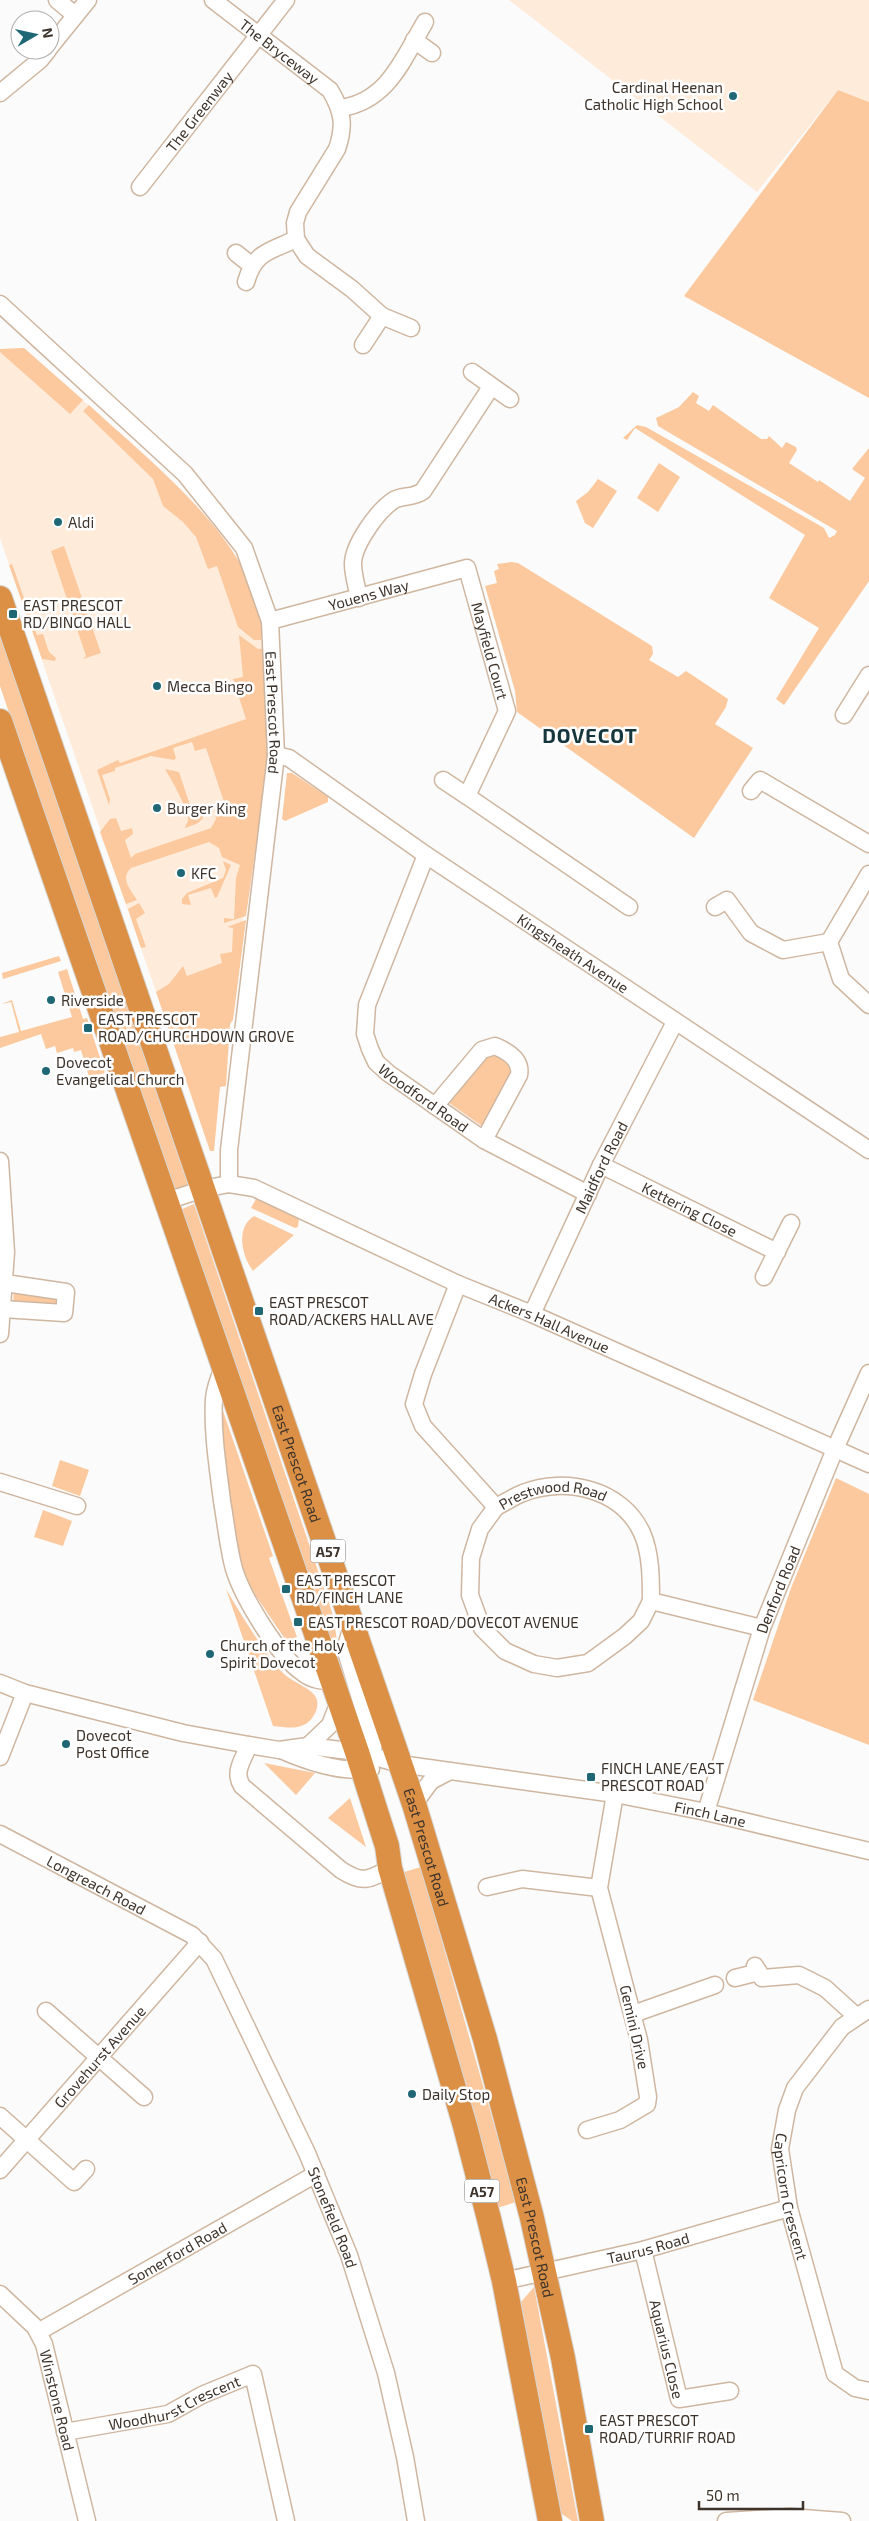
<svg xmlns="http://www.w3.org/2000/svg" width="869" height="2521" font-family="'Exo 2',sans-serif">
<rect width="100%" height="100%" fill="#fbfbfb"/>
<!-- built -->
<g fill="#ffebda">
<polygon points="509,0 869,0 869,102 838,90 757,192"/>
<polygon points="24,348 83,400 186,496 233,554 257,602 264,654 261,783 237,961 156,992 0,538 0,349"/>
</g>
<!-- green -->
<g fill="#fbc99d">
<polygon points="838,90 869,102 869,398 684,296"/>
<polygon points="24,348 83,400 70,414 0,352 0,349"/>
<polygon points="693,392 699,396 696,403 709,411 713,405 761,439 767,439 769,436 782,448 786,442 796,447 797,450 789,463 818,482 819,480 850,501 865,478 852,469 869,448 869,581 784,705 776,699 819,628 769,598 805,535 635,428 627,440 623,438 637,425 646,427 824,528 829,538 835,535 837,531 658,426 656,418 679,407"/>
<path d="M89,405C144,456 237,528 257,603C260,613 261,625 262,636L261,640H254L238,627L217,566L208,569L196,537L183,522L163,506L153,479L83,411Z"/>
<polygon points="659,463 680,477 658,512 637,498"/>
<polygon points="598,479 617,491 593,528 585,523 576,501 588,492"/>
<polygon points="64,546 101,653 83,659 86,656 51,551"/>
<polygon points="511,562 518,563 652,646 653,654 649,660 678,677 686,671 728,699 726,707 715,724 753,748 694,838 517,712 515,691 485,586 497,583 494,571 499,569 497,564"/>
<polygon points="12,564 37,635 43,634 49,652 56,658 55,661 42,659 9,565"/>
<polygon points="0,633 188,1185 171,1191 0,686"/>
<path d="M239,635L258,649L268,648L270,734L267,769L246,916L224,923V918L234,919L236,878L240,865L222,857L219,848L209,842L131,868C120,878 130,889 137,900L126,904L100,832L110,819L116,818L121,831L132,828L133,834L125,840L131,858L135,854L211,828L216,819L214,806L224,802L206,748L195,751L192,742L173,748L176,758L174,760L151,756L115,768V771L102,775L110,799L109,805L97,770L118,760L120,763L246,719L233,679L243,677Z"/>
<path d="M165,769L179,772L194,817L204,814C203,823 193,825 185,828C185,825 187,824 188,821C190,812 170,777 165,769Z"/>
<polygon points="287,773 292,773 328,797 328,802 285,821 282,819"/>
<polygon points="223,861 231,865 217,897 215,898 211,888 188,895 191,905 182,904 182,899 187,893 223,878 226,870"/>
<polygon points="139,903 145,913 136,919 146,947 141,948 128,909"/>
<polygon points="246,920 233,1020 230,1024 226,1086 220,1087 214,1151 210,1151 156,992 169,984 183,966 187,976 222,963 220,954 232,952 233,928 227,927"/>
<polygon points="59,956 61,961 3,979 2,973"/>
<polygon points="67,969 83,1019 87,1018 105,1073 89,1077 81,1050 74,1052 73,1048 57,1053 55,1046 46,1049 41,1034 0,1048 0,1037 19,1032 11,1002 1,1004 12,1000 21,1031 72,1017 58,972"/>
<polygon points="487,1054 500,1054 513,1069 485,1128 446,1101"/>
<polygon points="257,1197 299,1217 298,1227 295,1228 251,1208"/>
<polygon points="194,1204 333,1615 338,1647 332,1651 180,1210"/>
<path d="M254,1216L294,1235L253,1271C242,1256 235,1228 254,1216Z"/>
<polygon points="14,1288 60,1295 57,1311 13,1307"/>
<polygon points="221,1405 273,1556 269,1558 297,1637 287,1642 256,1596 243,1572 234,1544 217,1407"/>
<polygon points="60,1460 89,1470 80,1496 52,1486"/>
<polygon points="836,1478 869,1494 869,1745 753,1700 791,1588"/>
<polygon points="43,1510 72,1521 63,1546 34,1537"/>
<path d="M226,1589C243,1618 260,1646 282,1672C292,1683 314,1688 317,1700C318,1705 317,1710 314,1715C305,1731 289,1728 273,1726Z"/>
<polygon points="264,1763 315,1773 296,1795"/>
<polygon points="350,1798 366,1847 328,1818"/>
<polygon points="421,1867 516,2202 497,2208 401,1873"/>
<polygon points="534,2287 578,2521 572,2521 559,2512 521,2302"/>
</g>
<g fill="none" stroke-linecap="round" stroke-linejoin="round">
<!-- minor casing -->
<g stroke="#cfb6a0" stroke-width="19">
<g id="minor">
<polyline points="57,0 75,15"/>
<path id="s1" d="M213,0L330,90C343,112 345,125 337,149L298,212L295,223L296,239L307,256L352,289L382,316L411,328"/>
<polyline points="414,40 432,53"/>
<polyline points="50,47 88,0"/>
<polyline points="0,93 40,60 48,50"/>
<path d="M341,108C388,101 403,59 425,22"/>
<path id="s2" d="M140,187L286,0"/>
<polyline points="236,253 251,265"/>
<path d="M246,282C255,251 269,252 296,239"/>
<path id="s3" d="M0,304L185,474L244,548L270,621L276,755L229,1150V1184L203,1189L167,1201"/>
<polyline points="363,345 382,316"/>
<polyline points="472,372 510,399"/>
<path d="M359,598C357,587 353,575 353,564C353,545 378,510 394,500C403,495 414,498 423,491L491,387"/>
<path id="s4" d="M270,621L467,568L507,711L467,796L629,907"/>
<polyline points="844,715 869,675"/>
<path id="s5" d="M276,755L289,758L426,855L869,1150"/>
<polyline points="443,780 467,796"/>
<polyline points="751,791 760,780 869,844"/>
<path id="s6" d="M426,855L367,1005L365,1034L370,1049L376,1062L388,1073L484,1140L588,1194"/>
<polyline points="869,874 829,942 841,979 869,1005"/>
<polyline points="715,907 727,900 751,933 783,950 829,942"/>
<path d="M435,1106L482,1050L495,1046C507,1051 522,1060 519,1075L484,1140"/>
<polyline points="0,1161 6,1252 0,1334"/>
<path id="s7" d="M601,1165L777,1252"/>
<path id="s8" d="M229,1184L254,1188L458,1284L532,1314L869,1464"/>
<polyline points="764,1277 791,1223"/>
<path id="s9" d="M458,1284L423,1374L414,1404L423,1426L496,1507C505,1503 514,1496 523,1493C565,1476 622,1489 642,1533C651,1553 651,1579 651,1601L762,1628"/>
<polyline points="3,1309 64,1313 66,1292 5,1283"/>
<path id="s10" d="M532,1314L601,1165L675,1022"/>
<path d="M224,1366C219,1377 215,1387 214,1399C212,1432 218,1468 222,1501C226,1524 228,1547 234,1569C243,1598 278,1656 303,1673C312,1680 321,1681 332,1681"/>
<polyline points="0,1482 77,1506"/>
<polyline points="496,1507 480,1529 471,1558 470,1595 482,1628 505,1651 534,1664 557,1668 588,1663 625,1636 641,1621 651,1601"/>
<polyline points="353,1624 345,1649 373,1740 373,1751 367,1765"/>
<path id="s11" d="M0,1683L25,1693L96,1711L183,1733L249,1745L279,1750L308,1746L357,1752L400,1764L615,1794L706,1812L869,1851"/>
<path d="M249,1745C243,1760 233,1772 242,1786L341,1870C363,1884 369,1880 390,1868"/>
<polyline points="308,1746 330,1725 339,1702"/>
<path d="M281,1750C308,1762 342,1773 371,1769"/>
<polyline points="0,1757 25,1693"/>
<polyline points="414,1804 431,1781 450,1771"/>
<path id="s12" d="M706,1812L762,1628L835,1449L869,1373"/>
<path id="s13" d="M0,1834L192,1935L214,1959L307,2153L349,2255L386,2373L405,2457L416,2521"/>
<polyline points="487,1887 522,1879 599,1888"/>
<polyline points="755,1966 762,1978 799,1975 825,1988 856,2016"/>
<polyline points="735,1978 759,1972"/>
<path id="s14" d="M869,2009L842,2027L795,2088L787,2110L780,2149L789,2208L835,2374L855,2388L869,2391"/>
<polyline points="46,2011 144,2097"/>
<polyline points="633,2014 715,1985"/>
<polyline points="0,2116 74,2182 86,2169"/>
<polyline points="587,2130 620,2120 647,2104 648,2097 639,2040 599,1888 615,1794"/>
<path id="s15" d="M0,2170L200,1942"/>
<path id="s16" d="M643,2250L679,2399L730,2391"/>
<path id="s17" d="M504,2281L643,2250L789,2208"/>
<path id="s18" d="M0,2294L35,2327L44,2344L87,2521"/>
<path id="s19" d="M38,2332L316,2174"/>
<path id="s20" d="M65,2432L168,2414L202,2395L253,2374L286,2521"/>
<polyline points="726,2521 790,2517 842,2521"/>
</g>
</g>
<!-- highway casing -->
<g stroke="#d8d6d5" stroke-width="26">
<g id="highway">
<path id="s21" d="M0,598L414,1804L485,2039L532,2218L563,2358L592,2521"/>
<polyline points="0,721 357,1752 387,1846 390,1868 465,2126 489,2219 504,2281 550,2521"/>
</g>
</g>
<!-- minor -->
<use href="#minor" stroke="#fff" stroke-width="16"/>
<!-- highway -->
<use href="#highway" stroke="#db9045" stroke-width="24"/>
</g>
<!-- markers -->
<g fill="#1f6775" stroke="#fff" stroke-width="2">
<circle cx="733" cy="96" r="5"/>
<circle cx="58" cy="522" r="5"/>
<rect x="8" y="609" width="10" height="10" rx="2.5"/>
<circle cx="157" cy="686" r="5"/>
<circle cx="157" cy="808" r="5"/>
<circle cx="181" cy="873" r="5"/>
<circle cx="51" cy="1000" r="5"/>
<rect x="83" y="1023" width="10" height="10" rx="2.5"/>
<circle cx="46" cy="1071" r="5"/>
<rect x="254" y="1306" width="10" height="10" rx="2.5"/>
<rect x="281" y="1584" width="10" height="10" rx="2.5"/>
<rect x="293" y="1617" width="10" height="10" rx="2.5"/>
<circle cx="210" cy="1654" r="5"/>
<circle cx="66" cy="1744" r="5"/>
<rect x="586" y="1772" width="10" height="10" rx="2.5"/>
<circle cx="412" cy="2094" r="5"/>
<rect x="584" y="2424" width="10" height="10" rx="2.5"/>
</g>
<g text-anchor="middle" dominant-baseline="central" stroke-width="5" stroke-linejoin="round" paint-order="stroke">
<!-- shield labels -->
<g fill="#fff" stroke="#77706b" stroke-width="1">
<rect x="310.5" y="1539.5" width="35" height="23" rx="4"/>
<rect x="464.5" y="2179.5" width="35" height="23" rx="4"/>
</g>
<g font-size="14" font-weight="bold" fill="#3d332b">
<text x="328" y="1551">A57</text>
<text x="482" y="2191">A57</text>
</g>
<!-- street labels -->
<g font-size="15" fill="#3d332b" stroke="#fff">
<text stroke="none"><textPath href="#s1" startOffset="84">The Bryceway</textPath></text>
<text stroke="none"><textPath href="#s2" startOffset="96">The Greenway</textPath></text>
<text stroke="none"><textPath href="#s4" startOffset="102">Youens Way</textPath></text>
<text stroke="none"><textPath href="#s4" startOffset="290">Mayfield Court</textPath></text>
<text stroke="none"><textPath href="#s3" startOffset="515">East Prescot Road</textPath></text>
<text stroke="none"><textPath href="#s5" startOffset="358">Kingsheath Avenue</textPath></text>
<text stroke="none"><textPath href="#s6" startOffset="280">Woodford Road</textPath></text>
<text stroke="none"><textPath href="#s10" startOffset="162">Maidford Road</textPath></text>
<text stroke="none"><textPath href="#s7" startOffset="99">Kettering Close</textPath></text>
<text stroke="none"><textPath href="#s8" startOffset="350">Ackers Hall Avenue</textPath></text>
<text stroke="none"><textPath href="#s21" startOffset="915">East Prescot Road</textPath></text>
<text stroke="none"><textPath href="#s9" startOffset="321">Prestwood Road</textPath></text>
<text stroke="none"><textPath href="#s12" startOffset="234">Denford Road</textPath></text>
<text stroke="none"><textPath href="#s11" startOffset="725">Finch Lane</textPath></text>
<text stroke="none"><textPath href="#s21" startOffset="1320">East Prescot Road</textPath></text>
<text stroke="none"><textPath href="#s13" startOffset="109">Longreach Road</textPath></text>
<text transform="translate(635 2027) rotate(77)">Gemini Drive</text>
<text stroke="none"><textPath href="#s15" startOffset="151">Grovehurst Avenue</textPath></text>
<text stroke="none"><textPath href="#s14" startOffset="221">Capricorn Crescent</textPath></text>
<text stroke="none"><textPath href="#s13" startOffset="534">Stonefield Road</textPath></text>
<text stroke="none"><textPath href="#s21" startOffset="1725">East Prescot Road</textPath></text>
<text stroke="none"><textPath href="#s17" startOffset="148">Taurus Road</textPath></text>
<text stroke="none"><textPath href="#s19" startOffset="160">Somerford Road</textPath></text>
<text stroke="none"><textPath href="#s16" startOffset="102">Aquarius Close</textPath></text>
<text stroke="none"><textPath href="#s18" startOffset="125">Winstone Road</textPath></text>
<text stroke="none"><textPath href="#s20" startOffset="114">Woodhurst Crescent</textPath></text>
</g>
<!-- poi labels -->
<g font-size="15" fill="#3d332b" stroke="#fff" text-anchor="start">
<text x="723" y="87" text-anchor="end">Cardinal Heenan<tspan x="723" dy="17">Catholic High School</tspan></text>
<text x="68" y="522">Aldi</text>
<text x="23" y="605">EAST PRESCOT<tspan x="23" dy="17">RD/BINGO HALL</tspan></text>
<text x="167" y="686">Mecca Bingo</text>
<text x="167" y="808">Burger King</text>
<text x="191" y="873">KFC</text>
<text x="61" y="1000">Riverside</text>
<text x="98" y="1019">EAST PRESCOT<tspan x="98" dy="17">ROAD/CHURCHDOWN GROVE</tspan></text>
<text x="56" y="1062">Dovecot<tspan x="56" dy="17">Evangelical Church</tspan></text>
<text x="269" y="1302">EAST PRESCOT<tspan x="269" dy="17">ROAD/ACKERS HALL AVE</tspan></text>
<text x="296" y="1580">EAST PRESCOT<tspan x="296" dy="17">RD/FINCH LANE</tspan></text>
<text x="308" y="1622">EAST PRESCOT ROAD/DOVECOT AVENUE</text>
<text x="220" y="1645">Church of the Holy<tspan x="220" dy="17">Spirit Dovecot</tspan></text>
<text x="76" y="1735">Dovecot<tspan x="76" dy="17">Post Office</tspan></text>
<text x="601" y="1768">FINCH LANE/EAST<tspan x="601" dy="17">PRESCOT ROAD</tspan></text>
<text x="422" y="2094">Daily Stop</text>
<text x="599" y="2420">EAST PRESCOT<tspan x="599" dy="17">ROAD/TURRIF ROAD</tspan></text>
</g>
<!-- district labels -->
<g font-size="20" font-weight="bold" letter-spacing="1" fill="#15363d" stroke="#fff">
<text x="590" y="735">DOVECOT</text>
</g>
</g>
<!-- north arrow -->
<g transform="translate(35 35) rotate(81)"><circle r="24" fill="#ffffff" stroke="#b1adaa"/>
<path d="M0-4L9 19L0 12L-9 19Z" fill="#1f6775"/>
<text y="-8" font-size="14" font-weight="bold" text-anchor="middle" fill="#3d332b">N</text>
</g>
<!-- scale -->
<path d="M699 2501v8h104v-8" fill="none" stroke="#3d332b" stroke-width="2.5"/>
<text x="706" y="2501" font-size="15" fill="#3d332b" stroke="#ffffff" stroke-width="4" paint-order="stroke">50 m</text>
</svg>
